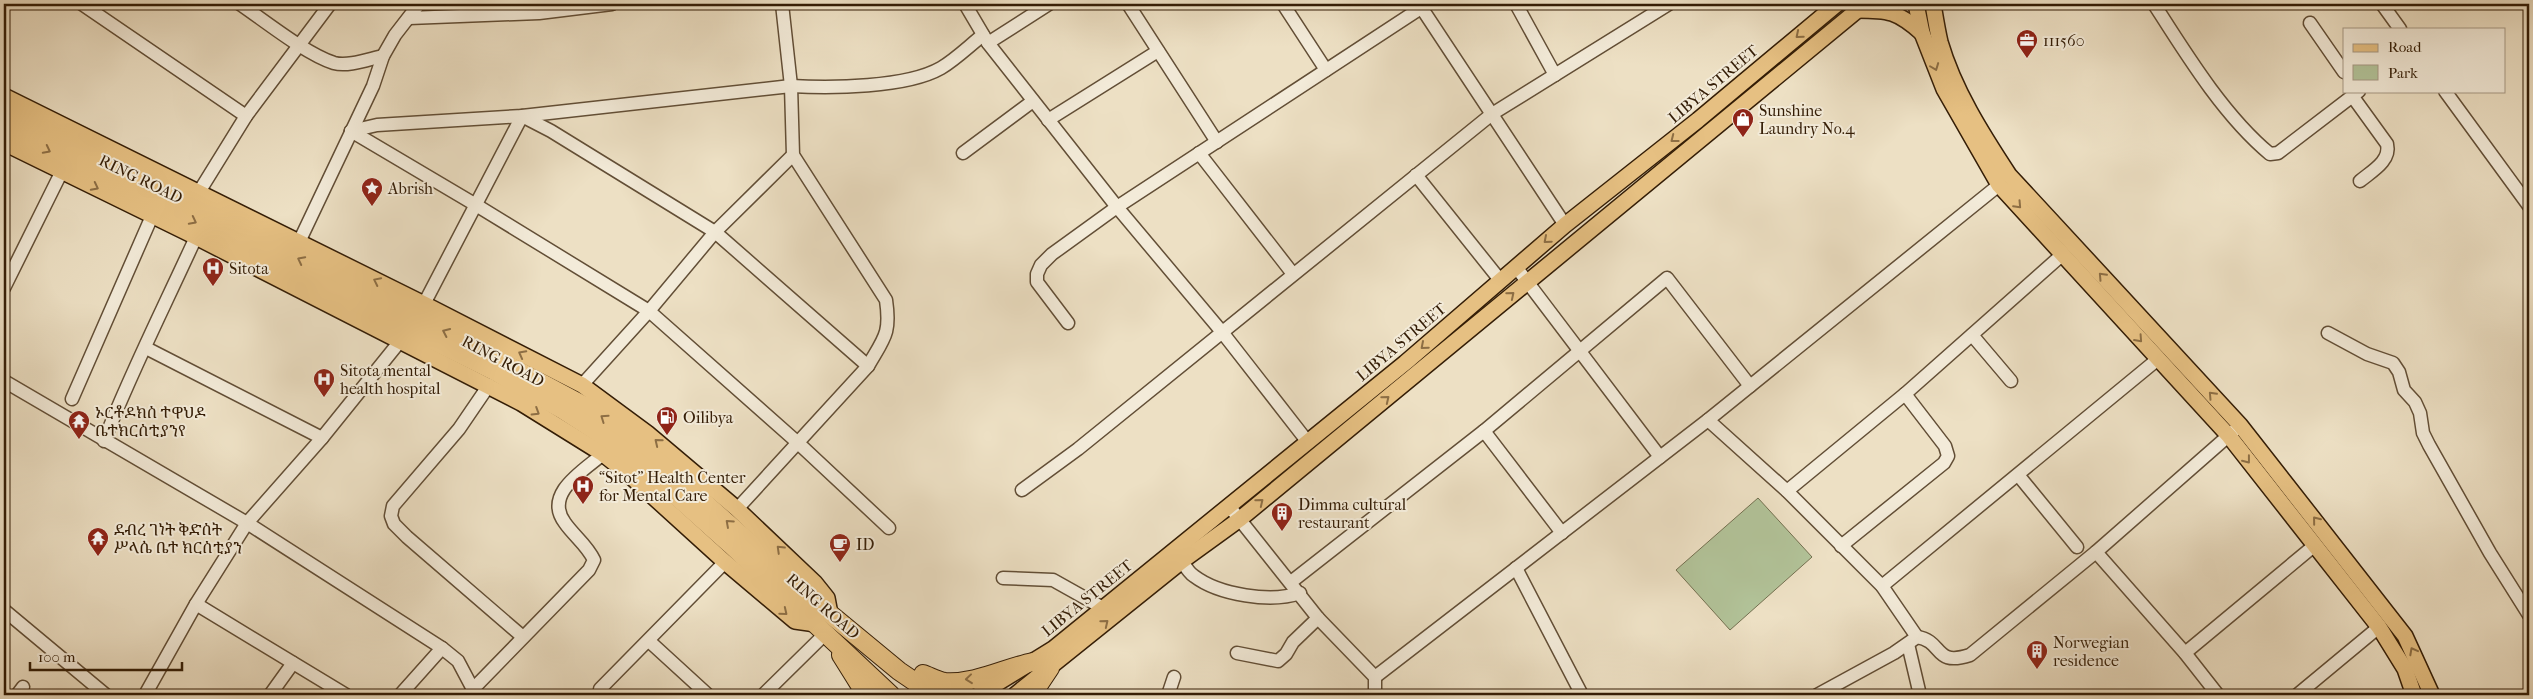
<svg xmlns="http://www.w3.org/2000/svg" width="2533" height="699" font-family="'IM FELL French Canon','Noto Serif Ethiopic',serif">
<rect width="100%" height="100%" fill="#ede0c4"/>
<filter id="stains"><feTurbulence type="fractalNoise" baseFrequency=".004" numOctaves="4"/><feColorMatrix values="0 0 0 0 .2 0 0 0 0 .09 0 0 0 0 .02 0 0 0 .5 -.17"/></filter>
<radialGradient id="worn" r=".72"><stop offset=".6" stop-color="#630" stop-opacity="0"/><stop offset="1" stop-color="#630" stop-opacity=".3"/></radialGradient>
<!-- green -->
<polygon fill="#b2c399" stroke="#737050" points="1758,498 1812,557 1730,630 1676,570"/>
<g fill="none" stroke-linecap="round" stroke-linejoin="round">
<!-- minor casing -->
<g stroke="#624e36" stroke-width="15">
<g id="minor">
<polyline points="82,4 246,116"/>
<path d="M240,4C265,21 306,54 334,63C348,67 369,59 383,56"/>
<polyline points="965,4 988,43 1117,207 1222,332 1307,441"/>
<polyline points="1128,4 1217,142"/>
<polyline points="1283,4 1326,70"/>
<polyline points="1419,4 1565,225"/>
<polyline points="1516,4 1555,75"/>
<path d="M2154,4C2186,54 2224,116 2270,154L2278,153L2359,91"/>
<polyline points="2382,4 2400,29"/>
<polyline points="409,18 539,13 612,4"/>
<polyline points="2310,23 2344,72"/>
<polyline points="988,43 1049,4"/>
<polyline points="2445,91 2529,206"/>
<path d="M2353,97L2387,144C2391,161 2372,171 2360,181"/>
<polyline points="1048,120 1158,51"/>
<polyline points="351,131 476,205 649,311 797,442 889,528"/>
<path d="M351,131L377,125L522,116L791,86C831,88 906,88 941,68C956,59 969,46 983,35"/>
<polyline points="963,153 1033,101"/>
<polyline points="1199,153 1293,274"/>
<polyline points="1416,175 1500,280"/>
<polyline points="199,192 246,116 330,4"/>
<polyline points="299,242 373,86 383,56 395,35 419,4"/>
<polyline points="1516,267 1660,457"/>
<polyline points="4,288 62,171"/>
<polyline points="424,304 522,116 551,131 715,232 868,366"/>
<polyline points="1068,323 1037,282 1037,274 1041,265 1052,254 1117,207 1427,4"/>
<polyline points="2328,333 2367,354 2393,363 2399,372 2404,390 2415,402 2420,413 2423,433 2429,445 2490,553 2529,615"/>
<polyline points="1972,335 2011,381"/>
<polyline points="146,348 322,438"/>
<polyline points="4,381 247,523 442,648 458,661 476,695"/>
<polyline points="489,385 459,429 393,506 391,516 394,524 407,537 523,637"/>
<polyline points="582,385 649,311 715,232 793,155"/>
<polyline points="72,399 152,216"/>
<polyline points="1708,420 1787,491 1882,586 1917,637"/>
<polyline points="1484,431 1562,533"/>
<path d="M104,441C131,372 165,305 196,237"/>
<polyline points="2019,476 2077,547"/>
<polyline points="1022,490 1078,449 1492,114 1669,4"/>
<polyline points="1787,491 1905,394 2063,254"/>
<polyline points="1229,506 1318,618 1375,677 1375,695"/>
<path d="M737,509L868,366C884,338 891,334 886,300L793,155L791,86L782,4"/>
<polyline points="1841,546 1944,463 1948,456 1945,446 1905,394"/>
<polyline points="2096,552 2185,653 2218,695"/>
<path d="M1182,561C1185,566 1189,573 1194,576C1219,595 1271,603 1300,593"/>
<polyline points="1516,568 1582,695"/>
<polyline points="1003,578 1053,580 1103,608"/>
<polyline points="1291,582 1484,431 1667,278 1750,386"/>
<polyline points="1882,586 2158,359"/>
<polyline points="196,604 346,695"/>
<polyline points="4,610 106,695"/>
<polyline points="649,641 708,695"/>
<polyline points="1908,644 1920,695"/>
<polyline points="1237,653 1278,661 1286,654 1293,642 1318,618"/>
<polyline points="2185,653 2315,545"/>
<polyline points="1375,677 1708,420 1999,185"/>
<path d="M473,689L589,570L594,560C587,545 574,536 565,523C543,494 583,471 603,454"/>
<polyline points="600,689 725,562"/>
<polyline points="17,695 23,687"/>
<polyline points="145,695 196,604 247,523 322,438 401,340"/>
<polyline points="270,695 293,663"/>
<polyline points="400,695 442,648"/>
<polyline points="763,695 826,633"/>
<polyline points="1168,695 1174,677"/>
<path d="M1817,695L1894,653L1917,637C1944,641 1933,667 1970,655L2096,552L2235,430"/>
<polyline points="2297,695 2379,627"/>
</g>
</g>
<!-- major casing -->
<g stroke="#341d06" stroke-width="18">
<g id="major">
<polyline points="1916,4 1922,33 1944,89 1999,185 2229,436 2379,627 2405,669 2414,695"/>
<path d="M1933,4C1935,16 1937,29 1940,42C1954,90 1982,134 2009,175L2240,425L2405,636L2432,695"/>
<path d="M1857,10C1889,10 1897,11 1922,33"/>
<polyline points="4,96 424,304 582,385 647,433 737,509 815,583 827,598 830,614"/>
<polyline points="4,143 196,237 521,403 603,454 627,473 725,562 795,621 816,624"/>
<polyline points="978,695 1053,649 1405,363 1565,225 1698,120 1837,4"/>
<polyline points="1015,695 1182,561 1240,519 1865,4"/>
</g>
</g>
<!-- highway casing -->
<g stroke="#341d06" stroke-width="20">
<g id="highway">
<polyline points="4,112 454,336 594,411 633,439 830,614 899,671 921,686 945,695"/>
<polyline points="4,127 494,371 563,410 611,441 638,462 731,545 891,695"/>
<polyline points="841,655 866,695"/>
<path d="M923,674C929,676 938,681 945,682C976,684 1004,668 1033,662"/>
<polyline points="1032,695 1050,668"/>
</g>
</g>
<!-- minor -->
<use href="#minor" stroke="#f3ebd9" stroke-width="12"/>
<!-- major -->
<use href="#major" stroke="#e6c082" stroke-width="15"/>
<!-- highway -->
<use href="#highway" stroke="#e6c082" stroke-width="18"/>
</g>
<!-- one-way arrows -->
<defs><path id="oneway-chevron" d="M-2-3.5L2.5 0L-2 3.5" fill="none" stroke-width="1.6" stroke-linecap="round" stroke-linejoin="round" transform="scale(1.25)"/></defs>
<g stroke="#8d6e44">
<use href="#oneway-chevron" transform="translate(1799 35) rotate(140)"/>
<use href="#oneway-chevron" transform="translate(1935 67) rotate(69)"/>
<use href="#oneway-chevron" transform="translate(1674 139) rotate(142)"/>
<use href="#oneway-chevron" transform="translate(47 150) rotate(27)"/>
<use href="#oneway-chevron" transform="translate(95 187) rotate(27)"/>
<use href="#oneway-chevron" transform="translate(2018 205) rotate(47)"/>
<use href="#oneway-chevron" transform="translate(193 221) rotate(27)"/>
<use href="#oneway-chevron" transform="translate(1547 240) rotate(139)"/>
<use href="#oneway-chevron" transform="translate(301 260) rotate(-153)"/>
<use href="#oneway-chevron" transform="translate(2102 276) rotate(-133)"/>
<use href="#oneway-chevron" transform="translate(377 281) rotate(-154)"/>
<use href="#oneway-chevron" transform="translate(1511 295) rotate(-40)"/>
<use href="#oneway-chevron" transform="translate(446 332) rotate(-155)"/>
<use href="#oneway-chevron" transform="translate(2139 339) rotate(48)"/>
<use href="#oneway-chevron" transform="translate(1424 346) rotate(139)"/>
<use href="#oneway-chevron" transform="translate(522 354) rotate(-152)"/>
<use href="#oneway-chevron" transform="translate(2212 395) rotate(-133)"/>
<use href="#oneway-chevron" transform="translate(1386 399) rotate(-39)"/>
<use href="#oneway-chevron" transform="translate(536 412) rotate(32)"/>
<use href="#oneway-chevron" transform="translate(604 418) rotate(-145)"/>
<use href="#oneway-chevron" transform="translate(658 442) rotate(-141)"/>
<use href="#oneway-chevron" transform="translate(2247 460) rotate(52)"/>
<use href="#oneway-chevron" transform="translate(1260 502) rotate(-39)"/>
<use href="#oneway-chevron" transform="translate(2316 520) rotate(-129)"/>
<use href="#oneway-chevron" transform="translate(729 523) rotate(-138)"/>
<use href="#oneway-chevron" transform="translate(780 549) rotate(-136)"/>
<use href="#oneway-chevron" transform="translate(784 612) rotate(39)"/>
<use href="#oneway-chevron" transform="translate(1105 623) rotate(-39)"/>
<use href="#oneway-chevron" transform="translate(2413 651) rotate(-118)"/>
<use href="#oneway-chevron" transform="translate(969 679) rotate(174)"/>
</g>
<!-- icons -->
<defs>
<g id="office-pin" transform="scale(1.125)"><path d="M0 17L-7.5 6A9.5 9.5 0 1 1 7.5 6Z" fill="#8f2418" stroke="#f3ebd9"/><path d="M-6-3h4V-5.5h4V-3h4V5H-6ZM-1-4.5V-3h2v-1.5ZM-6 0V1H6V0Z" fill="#fff"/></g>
<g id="shop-pin" transform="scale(1.125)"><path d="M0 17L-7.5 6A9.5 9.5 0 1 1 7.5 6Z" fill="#8f2418" stroke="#f3ebd9"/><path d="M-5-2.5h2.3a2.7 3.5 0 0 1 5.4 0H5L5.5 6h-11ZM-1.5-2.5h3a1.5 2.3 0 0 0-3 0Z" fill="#fff"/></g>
<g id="sight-pin" transform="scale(1.125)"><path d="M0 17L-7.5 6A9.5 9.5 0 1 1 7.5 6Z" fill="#8f2418" stroke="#f3ebd9"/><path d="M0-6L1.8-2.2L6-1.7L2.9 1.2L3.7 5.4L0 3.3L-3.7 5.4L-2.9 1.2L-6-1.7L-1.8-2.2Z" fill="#fff"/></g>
<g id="hospital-pin" transform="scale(1.125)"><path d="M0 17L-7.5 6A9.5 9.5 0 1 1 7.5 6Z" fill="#8f2418" stroke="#f3ebd9"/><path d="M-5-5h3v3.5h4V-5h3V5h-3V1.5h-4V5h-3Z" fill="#fff"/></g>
<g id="fuel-pin" transform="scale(1.125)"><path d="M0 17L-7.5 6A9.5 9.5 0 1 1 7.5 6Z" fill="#8f2418" stroke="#f3ebd9"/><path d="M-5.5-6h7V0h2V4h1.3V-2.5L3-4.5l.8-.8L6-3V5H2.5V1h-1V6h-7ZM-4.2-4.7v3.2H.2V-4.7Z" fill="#fff"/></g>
<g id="temple-pin" transform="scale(1.125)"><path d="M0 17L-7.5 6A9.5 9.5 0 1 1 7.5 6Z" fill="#8f2418" stroke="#f3ebd9"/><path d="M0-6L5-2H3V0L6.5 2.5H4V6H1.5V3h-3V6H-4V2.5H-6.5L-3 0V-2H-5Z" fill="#fff"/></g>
<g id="building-pin" transform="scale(1.125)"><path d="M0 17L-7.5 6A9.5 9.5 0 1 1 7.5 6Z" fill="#8f2418" stroke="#f3ebd9"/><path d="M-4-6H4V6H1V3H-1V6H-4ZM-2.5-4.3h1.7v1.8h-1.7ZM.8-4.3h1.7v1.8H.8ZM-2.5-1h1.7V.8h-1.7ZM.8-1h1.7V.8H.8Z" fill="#fff"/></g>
<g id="cafe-pin" transform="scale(1.125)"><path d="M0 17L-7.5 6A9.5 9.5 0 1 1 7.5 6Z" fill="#8f2418" stroke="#f3ebd9"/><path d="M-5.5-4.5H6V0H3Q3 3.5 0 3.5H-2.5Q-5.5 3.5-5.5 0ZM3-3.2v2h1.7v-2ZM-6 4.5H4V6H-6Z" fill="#fff"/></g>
</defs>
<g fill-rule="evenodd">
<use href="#office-pin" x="2027" y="40"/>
<use href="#shop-pin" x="1743" y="119"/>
<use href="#sight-pin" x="372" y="188"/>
<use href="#hospital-pin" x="213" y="268"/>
<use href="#hospital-pin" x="324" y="379"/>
<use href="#fuel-pin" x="667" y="417"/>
<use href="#temple-pin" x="79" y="421"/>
<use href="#hospital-pin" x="583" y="486"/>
<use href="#building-pin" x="1282" y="513"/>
<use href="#temple-pin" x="98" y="538"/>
<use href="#cafe-pin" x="840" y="544"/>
<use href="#building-pin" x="2037" y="651"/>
</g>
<g text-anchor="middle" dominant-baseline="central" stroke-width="4" stroke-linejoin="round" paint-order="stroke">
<!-- poi labels -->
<g font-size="16" fill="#341d06" stroke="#f3ebd9" text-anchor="start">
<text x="2043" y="40">111560</text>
<text x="1759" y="110">Sunshine<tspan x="1759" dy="18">Laundry No.4</tspan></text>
<text x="388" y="188">Abrish</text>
<text x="229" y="268">Sitota</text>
<text x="340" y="370">Sitota mental<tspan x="340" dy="18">health hospital</tspan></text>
<text x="95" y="412">ኦርቶዶክስ ተዋህዶ<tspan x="95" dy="18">ቤተክርስቲያንየ</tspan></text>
<text x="683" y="417">Oilibya</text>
<text x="599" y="477">“Sitot” Health Center<tspan x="599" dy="18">for Mental Care</tspan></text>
<text x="1298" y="504">Dimma cultural<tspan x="1298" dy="18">restaurant</tspan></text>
<text x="114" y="529">ደብረ ገነት ቅድስት<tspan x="114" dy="18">ሥላሴ ቤተ ክርስቲያን</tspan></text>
<text x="856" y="544">ID</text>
<text x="2053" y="642">Norwegian<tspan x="2053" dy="18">residence</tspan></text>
</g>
<!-- street labels -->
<g font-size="16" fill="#341d06" stroke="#f3ebd9">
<text transform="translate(1713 84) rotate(-40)">LIBYA STREET</text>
<text transform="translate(141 179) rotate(26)">RING ROAD</text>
<text transform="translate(1401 342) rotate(-40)">LIBYA STREET</text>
<text transform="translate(503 361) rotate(28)">RING ROAD</text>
<text transform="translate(1087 598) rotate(-39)">LIBYA STREET</text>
<text transform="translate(823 606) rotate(41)">RING ROAD</text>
</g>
</g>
<!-- margin -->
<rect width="2533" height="699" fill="none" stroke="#ede0c4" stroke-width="20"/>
<rect x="5" y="5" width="2523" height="689" fill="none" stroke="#341d06" stroke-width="2.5"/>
<rect x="10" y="10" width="2513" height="679" fill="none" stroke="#341d06"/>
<!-- legend -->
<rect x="2343" y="28" width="162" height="65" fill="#f3ebd9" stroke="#a79985"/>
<rect x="2353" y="44" width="25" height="8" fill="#e6c082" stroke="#a79985"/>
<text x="2388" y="52" font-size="15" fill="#341d06">Road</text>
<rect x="2353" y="65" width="25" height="15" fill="#b2c399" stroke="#a79985"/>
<text x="2388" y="78" font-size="15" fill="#341d06">Park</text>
<!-- scale -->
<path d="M30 662v8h152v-8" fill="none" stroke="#341d06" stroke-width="2.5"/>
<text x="38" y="662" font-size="15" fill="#341d06" stroke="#f3ebd9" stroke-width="4" paint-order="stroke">100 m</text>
<rect width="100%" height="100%" filter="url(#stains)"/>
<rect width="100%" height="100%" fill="url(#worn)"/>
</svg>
